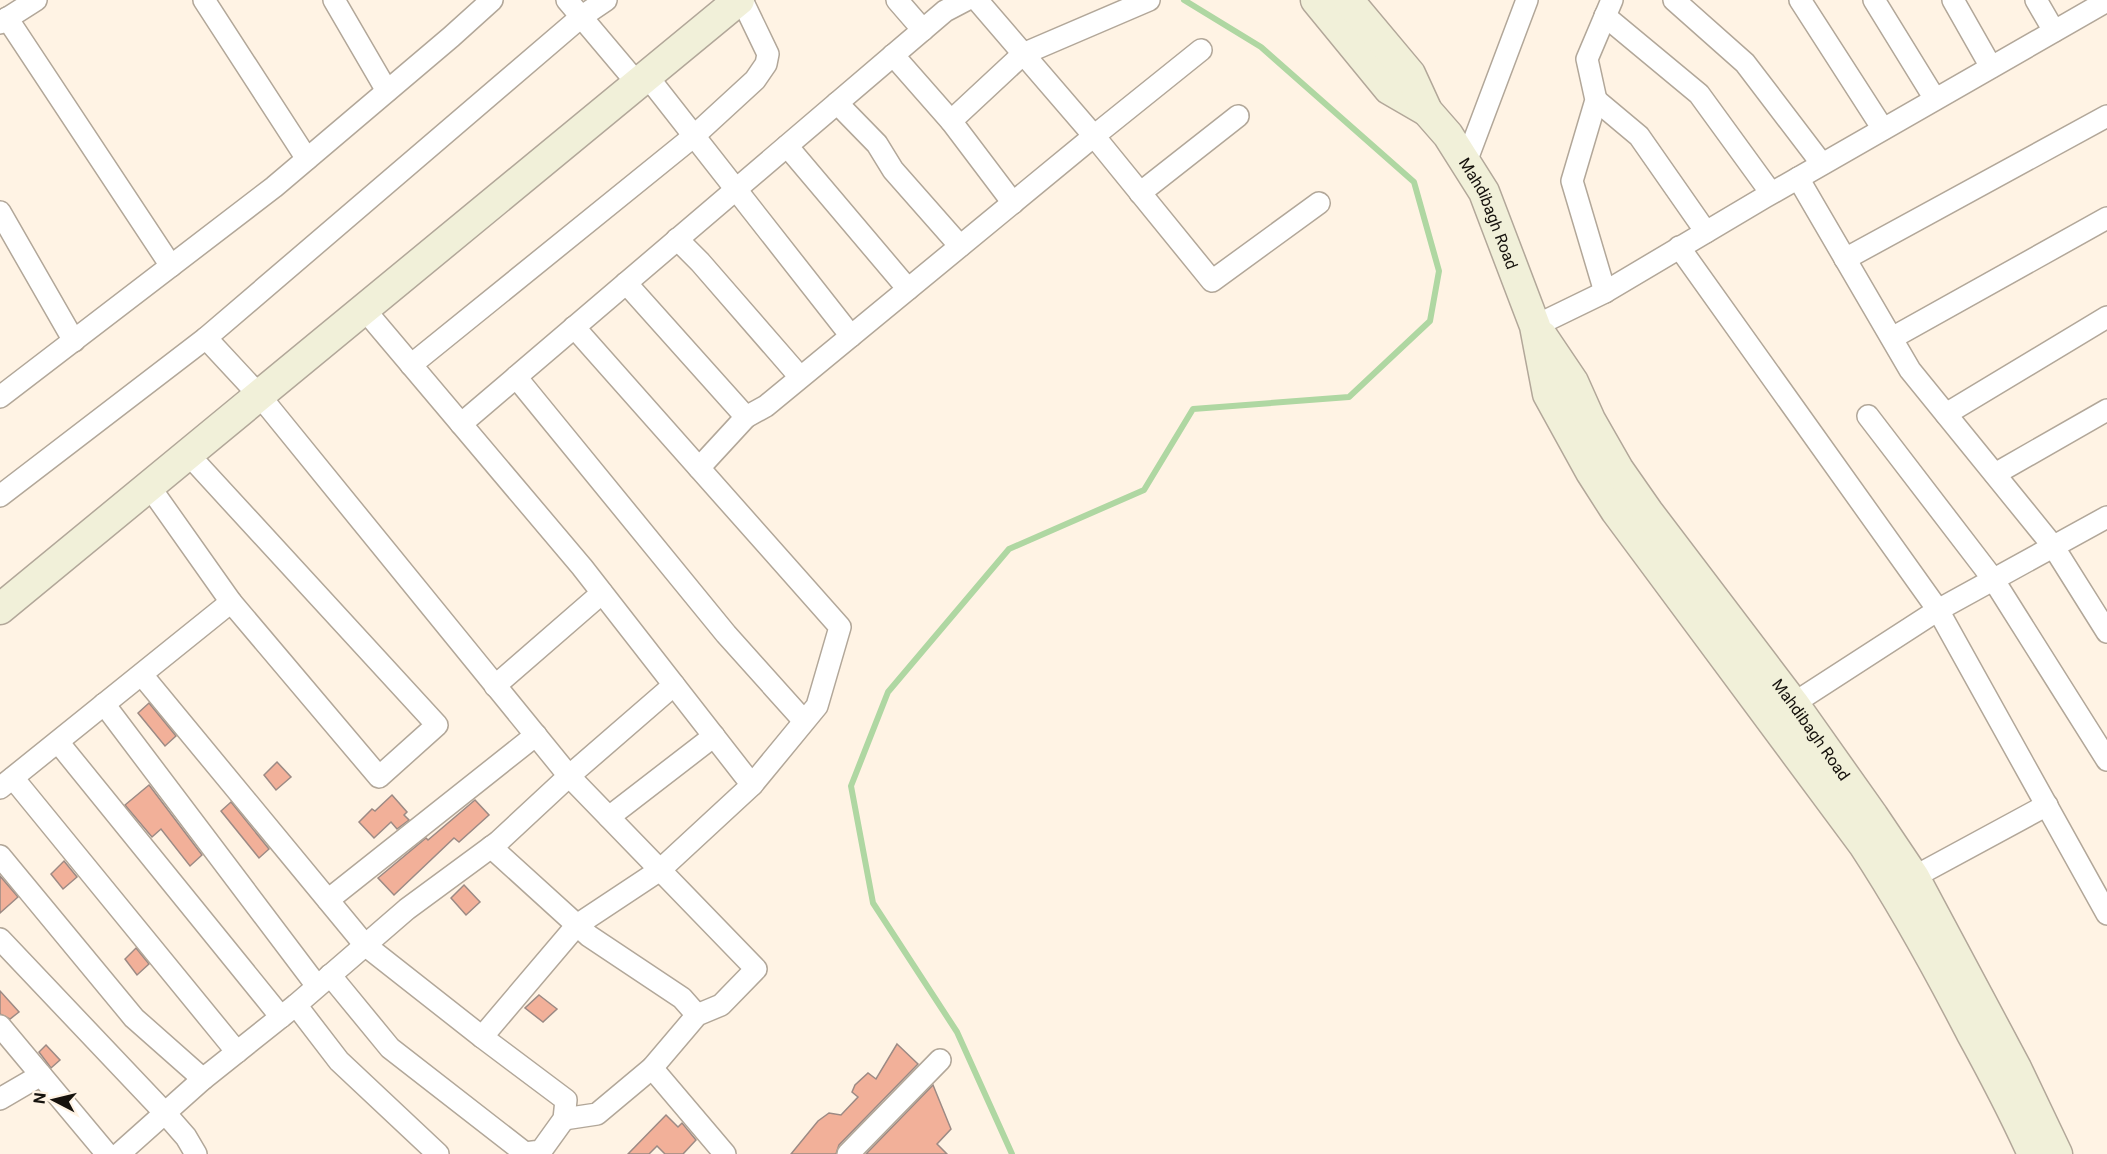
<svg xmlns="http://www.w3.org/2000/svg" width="2107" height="1154" font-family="Roboto,sans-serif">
<rect width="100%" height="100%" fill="#fff3e4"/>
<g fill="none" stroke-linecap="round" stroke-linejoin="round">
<!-- stream -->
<polyline stroke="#afd7a2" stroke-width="6" points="1012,1154 957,1032 873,903 851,786 888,692 1009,549 1144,490 1193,409 1349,397 1430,321 1439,271 1414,182 1261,47 1184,0"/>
</g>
<!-- building -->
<g fill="#f2b099" stroke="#9c8a84" stroke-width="1.5">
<polygon points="149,703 176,736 165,746 138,713"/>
<polygon points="277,762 291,777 276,790 264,775"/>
<polygon points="149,785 202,855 190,866 161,829 152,837 125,805"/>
<polygon points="392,795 407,812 404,815 409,820 397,829 391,822 374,838 359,822 372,809 375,811"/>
<polygon points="475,800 489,815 459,842 454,838 394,895 378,878 426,838 428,840"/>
<polygon points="231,802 269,849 259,858 221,811"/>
<polygon points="64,861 77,877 63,889 51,874"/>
<polygon points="0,876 18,897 0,913"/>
<polygon points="464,885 480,902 466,915 451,898"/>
<polygon points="136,948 149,964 137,975 125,959"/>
<polygon points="0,991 19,1012 10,1019 0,1014"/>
<polygon points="539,995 557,1009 543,1022 525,1008"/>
<polygon points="897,1044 918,1064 839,1145 836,1154 791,1154 818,1121 829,1113 841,1115 858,1097 852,1092 855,1085 868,1073 876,1079"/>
<polygon points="46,1045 60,1060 51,1068 39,1052"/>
<polygon points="933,1085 951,1129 937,1144 947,1154 866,1154"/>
<polygon points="666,1115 678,1127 682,1123 696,1140 683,1154 665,1154 657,1146 649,1154 628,1154"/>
</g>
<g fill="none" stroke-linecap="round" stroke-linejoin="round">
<!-- street casing -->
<g stroke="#b2a799" stroke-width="24">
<g id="street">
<polyline points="204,0 307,159"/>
<polyline points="334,0 387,91"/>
<polyline points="567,0 637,83"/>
<polyline points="897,0 923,30"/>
<polyline points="1674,0 1745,63 1822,164"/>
<polyline points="1800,0 1883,129"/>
<polyline points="1874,0 1935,99"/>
<polyline points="1953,0 1991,67"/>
<polyline points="2036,0 2054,31"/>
<polyline points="1605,16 1699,94 1771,193"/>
<polyline points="7,18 171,266"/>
<polyline points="0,23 36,0"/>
<polyline points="1201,50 1094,136 1212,281 1319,203"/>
<polyline points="893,55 951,121 1013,203"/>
<polyline points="647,76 851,336"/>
<polyline points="1596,100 1639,136 1706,232"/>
<polyline points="837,103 877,144 893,170 960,246"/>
<polyline points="951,121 1023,54 1149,0"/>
<polyline points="787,146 908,289"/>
<polyline points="1466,162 1527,0"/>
<polyline points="1798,178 1910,370 2053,546 2107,632"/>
<polyline points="1140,193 1238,116"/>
<polyline points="0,212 74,341"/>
<polyline points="677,239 700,262 800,377"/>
<polyline points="1679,247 1938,610 2107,914"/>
<polyline points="1845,259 2107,116"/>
<polyline points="626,283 746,417 766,406 1094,136 977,0"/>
<polyline points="1605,292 1572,181 1596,100 1587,59 1612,0"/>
<polyline points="364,309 582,567 752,785 660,870 577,925 482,1037"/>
<polyline points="1535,326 1605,292 1765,197 2107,1"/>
<polyline points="574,327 840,627 817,706 752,785"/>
<polyline points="1892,338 2107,218"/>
<polyline points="411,365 694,136 755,80 766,64 768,54 742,0"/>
<polyline points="516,377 726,634 804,721"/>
<polyline points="0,397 274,187 451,37 492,0"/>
<polyline points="1946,414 2107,317"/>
<polyline points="1868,416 1993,579 2107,760"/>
<polyline points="461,424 945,11 966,0"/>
<polyline points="188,454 437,725 379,777 231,602"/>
<polyline points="699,468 746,417"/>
<polyline points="1995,474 2107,410"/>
<polyline points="0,496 206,338"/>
<polyline points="142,675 365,945 482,1037 566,1100 564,1119 541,1151 525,1153 390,1048 330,975"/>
<polyline points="495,686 602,593"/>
<polyline points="104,704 317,986"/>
<polyline points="1782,711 1938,610 2107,517"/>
<polyline points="58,742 281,1017"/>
<polyline points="13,778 237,1052"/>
<polyline points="0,788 231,602 149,486"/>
<polyline points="609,817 714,736"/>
<polyline points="491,847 589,936 682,998 697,1015"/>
<polyline points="0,856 134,1018 203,1079"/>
<polyline points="1914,877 2047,805"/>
<polyline points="328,900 536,735"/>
<polyline points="0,939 165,1113 186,1137 196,1154"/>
<polyline points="296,1005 339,1061 438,1154"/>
<polyline points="0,1026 107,1154"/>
<polyline points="652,1068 725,1154"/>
<polyline points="0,1099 41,1075"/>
<polyline points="564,1119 597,1114 652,1068 697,1015 721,1005 756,969 569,776 674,685"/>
<polyline points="119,1154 203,1079 296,1005 407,909 498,842 569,776 259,395 206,338 581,17 606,0"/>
<polyline points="848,1154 940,1060"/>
</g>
</g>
<!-- secondary casing -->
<g stroke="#b2a799" stroke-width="33">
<g id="secondary">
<polyline points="1316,0 1389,89 1427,111"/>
<path id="s1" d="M1348,0L1410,74L1427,111L1448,135L1484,192L1535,326L1548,394L1591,472L1616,511L1864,845C1904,906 1938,968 1971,1032C1993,1072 2014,1112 2033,1154"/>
<path id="s2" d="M1542,336L1573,382L1590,420L1618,469L1648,512L1793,703L1873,816L1914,877L2016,1068L2057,1154"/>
<polyline points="0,609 739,0"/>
</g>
</g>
<!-- street -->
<use href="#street" stroke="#fff" stroke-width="21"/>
<!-- secondary -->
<use href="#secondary" stroke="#f1f0d9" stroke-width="30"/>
</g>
<g text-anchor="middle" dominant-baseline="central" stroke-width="4.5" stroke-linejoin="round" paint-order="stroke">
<!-- street labels -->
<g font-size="16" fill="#16120d" stroke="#fff3e4">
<text stroke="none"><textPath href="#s1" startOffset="258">Mahdibagh Road</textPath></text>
<text stroke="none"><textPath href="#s2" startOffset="478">Mahdibagh Road</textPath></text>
</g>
</g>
<!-- north arrow -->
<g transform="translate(54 1100) rotate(277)" stroke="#fff3e4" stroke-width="4.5" paint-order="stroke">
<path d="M0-4.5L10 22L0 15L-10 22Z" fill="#16120d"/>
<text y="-9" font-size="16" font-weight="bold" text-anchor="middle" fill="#16120d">N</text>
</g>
</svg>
